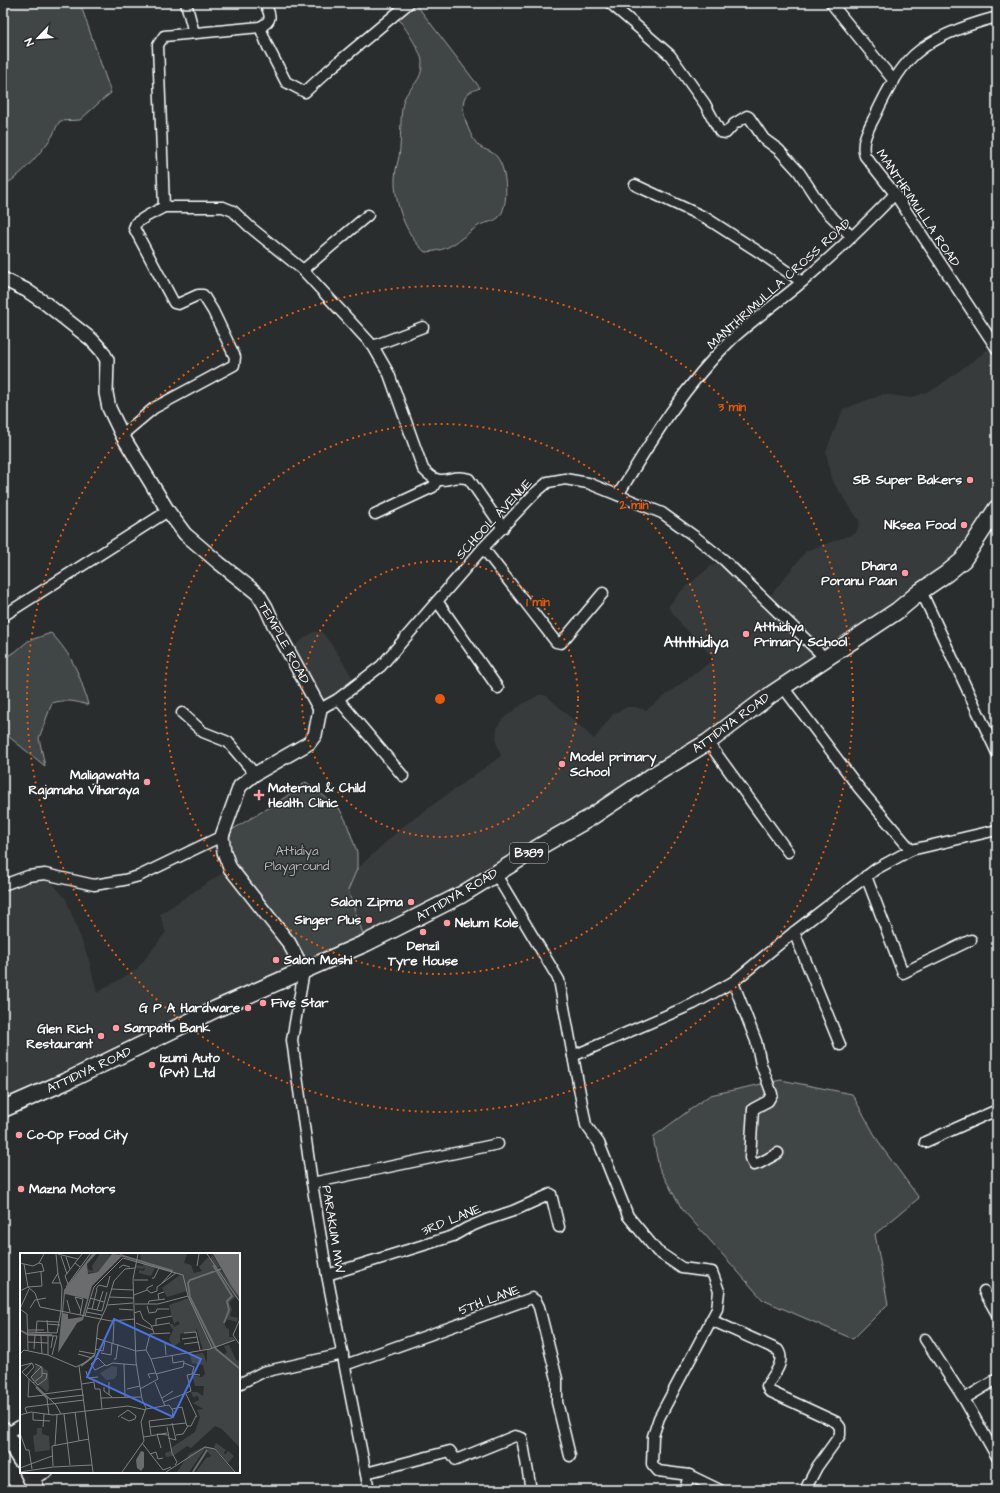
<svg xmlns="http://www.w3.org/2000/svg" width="1000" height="1493" font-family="'Architects Daughter',sans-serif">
<rect width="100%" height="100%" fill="#2a2d2e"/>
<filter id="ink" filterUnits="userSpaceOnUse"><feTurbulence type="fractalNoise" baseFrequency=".025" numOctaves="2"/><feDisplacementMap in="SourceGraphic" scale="8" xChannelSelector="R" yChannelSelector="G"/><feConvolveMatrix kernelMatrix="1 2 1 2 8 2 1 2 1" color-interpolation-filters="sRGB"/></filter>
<g filter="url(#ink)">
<!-- built -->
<g fill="#373a3b">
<polygon points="994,345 997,349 997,508 972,548 730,727 366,943 348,890 357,869 402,827 501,756 496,742 497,728 502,719 524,703 539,695 543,695 547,696 594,739 613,714 627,707 635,707 646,710 714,659 681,624 668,607 680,592 711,566 724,560 766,601 806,551 856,533 860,522 831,479 826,451 843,409 884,394 911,398 936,388"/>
<polygon points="314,632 322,632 337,652 357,685 323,708 289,650 307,636"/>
<polygon points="230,868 304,971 3,1109 3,885 45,874 66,899 89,960 97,993 137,969 166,932 163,925 160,914"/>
</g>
<!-- green -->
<g fill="#414445" stroke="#a0a2a2">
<path d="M3,3H80L111,93L101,101L80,120L60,121C57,125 55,130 53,135C45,148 17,181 3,185Z"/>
<path d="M409,3H415L480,88C474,90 468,92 465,97C459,109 470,138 479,146C484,150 493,151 497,157C507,169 510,207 498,218C492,223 484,222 478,226C458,240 451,251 425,252C406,236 394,202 395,178C395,168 400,158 400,148C401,134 400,112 404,99C410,85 423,82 422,62C422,52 402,23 395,14Z"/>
<path d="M51,633C72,655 81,676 88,705C75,701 65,699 52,703L39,738L45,766L3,732V658L15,652L28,641Z"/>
<polygon points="306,782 339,808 346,821 357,852 357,869 348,890 366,943 304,971 230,868 222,836 284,798"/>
<polygon points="781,1080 852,1094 881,1146 919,1198 875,1234 888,1304 853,1339 763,1300 682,1209 659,1168 653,1137 710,1095"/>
</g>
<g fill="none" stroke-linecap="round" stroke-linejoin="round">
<!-- minor casing -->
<g stroke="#fff" stroke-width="13">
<g id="minor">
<polyline points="186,3 194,33"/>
<polyline points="610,3 670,55 705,104 720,132 726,133 734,124 747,116 749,117 764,139 779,150 799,172 822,207 852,237"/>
<polyline points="831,3 894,81"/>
<path d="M997,17C970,24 935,36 914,55C897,71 885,95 875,116C869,128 860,142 865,156L895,194L997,349"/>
<polyline points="260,27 268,47 286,82 305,92 330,69 409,3"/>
<polyline points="635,185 706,218 759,252 802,282"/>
<path d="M164,207L158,45L164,36L260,27C274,20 270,15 265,3"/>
<polyline points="303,270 368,215"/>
<polyline points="373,346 423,327"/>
<path d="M122,435L154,408L234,365L235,357L213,311L203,295H198L178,304L174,303L134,228L136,223L147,216L164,207H223L233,211L250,227L303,270L373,346L389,374L423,469C443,491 448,472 469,479L503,528"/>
<path d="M618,495C651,441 684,386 730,341C752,320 779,302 802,282C835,254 865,225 895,194"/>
<polyline points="375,514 433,487 437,480"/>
<polyline points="483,548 556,642 561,643 603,593"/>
<polyline points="921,591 997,753"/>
<polyline points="437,601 498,688"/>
<polyline points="3,616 168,511"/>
<polyline points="783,687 859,788 911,850"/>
<polyline points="338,699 403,776"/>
<polyline points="320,709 338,699 381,666 483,548 535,493 548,482 565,479 588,483 662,513 694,536 724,560 825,658"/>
<polyline points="182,713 203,732 228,742 255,774"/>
<polyline points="708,742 788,852"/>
<polyline points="495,873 559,980 573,1056 693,1004 733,982 794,932 876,869 911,850 997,830"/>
<polyline points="866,876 903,973 971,940"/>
<polyline points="3,885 28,876 45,874 94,885 124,880 139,876 222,836"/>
<polyline points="794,932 840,1045"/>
<polyline points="304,971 292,1040 312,1183 327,1275 369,1490"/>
<polyline points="733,982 756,1041 761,1064 772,1094 768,1101 753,1109 750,1158 754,1165 760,1163 778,1153"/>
<polyline points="573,1056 586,1125 599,1143 628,1216 657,1251 682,1268 712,1272 719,1291 717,1309 659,1418 653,1436 652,1464 658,1471 689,1475 720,1490"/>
<polyline points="925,1142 997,1110"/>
<polyline points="312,1183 498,1144"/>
<polyline points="327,1275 453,1236 467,1228 486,1220 513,1211 551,1194 559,1227"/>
<polyline points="984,1291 997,1314"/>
<path d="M711,1320L778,1350C786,1362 773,1375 767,1386L769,1391L836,1422L840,1427V1435L817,1467L805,1490"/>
<polyline points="925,1339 964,1399 997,1457"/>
<polyline points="345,1365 532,1298 536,1301 539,1307 557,1379 557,1402 570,1456"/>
<polyline points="239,1384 263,1372 343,1354"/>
<polyline points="964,1399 997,1379"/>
<polyline points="6,1434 21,1425"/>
<polyline points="366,1473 450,1451 456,1460 515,1436 522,1438 531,1490"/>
<polyline points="32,1479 48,1472"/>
<polyline points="685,1490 689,1475"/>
</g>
</g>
<!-- tertiary casing -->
<g stroke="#fff" stroke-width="16">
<polyline id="tertiary" points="3,279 26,290 45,303 92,340 102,351 107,360 106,393 109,408 122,435 168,511 185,534 219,563 258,594 266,607 274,625 320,709 315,735 309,743 255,774 240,786 222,836 224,852 230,868 289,943 304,971"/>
</g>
<!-- primary casing -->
<g stroke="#fff" stroke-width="19">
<g id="primary">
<polyline points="3,1109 69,1080 216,1009 366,943 461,895 544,844 588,819 657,773 708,742 772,694 897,611 921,591 946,574 963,560 997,508"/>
<polyline points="3,1430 21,1460"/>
<polyline points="28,1472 37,1490"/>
</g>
</g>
<!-- minor -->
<use href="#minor" stroke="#2a2d2e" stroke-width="10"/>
<!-- tertiary -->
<use href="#tertiary" stroke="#2a2d2e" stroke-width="13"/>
<!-- primary -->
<use href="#primary" stroke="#2a2d2e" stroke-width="16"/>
</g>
</g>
<!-- distance rings -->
<g fill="none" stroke="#e8590c" stroke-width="2" stroke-dasharray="2 4">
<circle cx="440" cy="699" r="138"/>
<circle cx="440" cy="699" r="275"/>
<circle cx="440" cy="699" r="413"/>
</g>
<!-- markers -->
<g fill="#ff9aa2" stroke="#2a2d2e" stroke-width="1.5">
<circle cx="970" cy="480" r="4"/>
<circle cx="964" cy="525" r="4"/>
<circle cx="905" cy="573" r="4"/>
<circle cx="746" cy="634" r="4"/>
<circle cx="562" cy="764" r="4"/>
<circle cx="147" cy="782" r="4"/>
<path d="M257 789h4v4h4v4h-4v4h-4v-4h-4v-4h4z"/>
<circle cx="411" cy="902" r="4"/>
<circle cx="369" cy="920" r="4"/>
<circle cx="447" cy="923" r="4"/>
<circle cx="423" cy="932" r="4"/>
<circle cx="276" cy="960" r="4"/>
<circle cx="263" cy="1003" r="4"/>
<circle cx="248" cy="1008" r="4"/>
<circle cx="116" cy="1028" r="4"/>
<circle cx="101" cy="1036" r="4"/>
<circle cx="152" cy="1065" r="4"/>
<circle cx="19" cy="1135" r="4"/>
<circle cx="21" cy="1189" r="4"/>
</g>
<g text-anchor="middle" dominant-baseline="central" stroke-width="3" stroke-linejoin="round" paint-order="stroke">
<!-- shield labels -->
<rect fill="#2a2d2e" stroke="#bfc0c0" stroke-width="1" x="510" y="843" width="38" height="20" rx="3"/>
<g font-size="12" font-weight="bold" fill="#fff">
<text x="529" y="853">B389</text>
</g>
<!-- street labels -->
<g font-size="13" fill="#fff" stroke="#2a2d2e">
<text transform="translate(918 208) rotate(56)">MANTHRIMULLA ROAD</text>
<text transform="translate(779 284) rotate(-42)">MANTHRIMULLA CROSS ROAD</text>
<text transform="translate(494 519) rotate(-47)">SCHOOL AVENUE</text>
<text transform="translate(284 643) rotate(61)">TEMPLE ROAD</text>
<text transform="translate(731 723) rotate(-36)">ATTIDIYA ROAD</text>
<text transform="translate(457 895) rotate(-30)">ATTIDIYA ROAD</text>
<text transform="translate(89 1070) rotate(-25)">ATTIDIYA ROAD</text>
<text transform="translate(451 1220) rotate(-22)">3RD LANE</text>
<text transform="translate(333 1229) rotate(81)">PARAKUM MW</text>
<text transform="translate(489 1300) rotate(-20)">5TH LANE</text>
</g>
<!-- poi labels -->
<g font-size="13" font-weight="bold" fill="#fff" stroke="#2a2d2e" text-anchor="start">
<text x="962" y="480" text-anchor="end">SB Super Bakers</text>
<text x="956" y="525" text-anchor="end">NKsea Food</text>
<text x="897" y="566" text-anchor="end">Dhara<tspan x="897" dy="15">Poranu Paan</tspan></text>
<text x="754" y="627">Atthidiya<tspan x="754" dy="15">Primary School</tspan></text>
<text x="570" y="757">Model primary<tspan x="570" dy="15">School</tspan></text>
<text x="139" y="775" text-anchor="end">Maligawatta<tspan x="139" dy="15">Rajamaha Viharaya</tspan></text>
<text x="268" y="788">Maternal &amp; Child<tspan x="268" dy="15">Health Clinic</tspan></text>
<text x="403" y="902" text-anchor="end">Salon Zipma</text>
<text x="361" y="920" text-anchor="end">Singer Plus</text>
<text x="455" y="923">Nelum Kole</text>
<text x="423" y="946" text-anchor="middle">Denzil<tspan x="423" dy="15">Tyre House</tspan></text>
<text x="284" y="960">Salon Mashi</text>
<text x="271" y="1003">Five Star</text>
<text x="240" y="1008" text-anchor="end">G P A Hardware</text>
<text x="124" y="1028">Sampath Bank</text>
<text x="93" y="1029" text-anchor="end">Glen Rich<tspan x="93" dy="15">Restaurant</tspan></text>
<text x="160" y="1058">Izumi Auto<tspan x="160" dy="15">(Pvt) Ltd</tspan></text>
<text x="27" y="1135">Co-Op Food City</text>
<text x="29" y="1189">Mazna Motors</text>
</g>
<!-- park labels -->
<g font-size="13" fill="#b3b4b5" stroke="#2a2d2e">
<text x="297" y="851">Attidiya<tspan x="297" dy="15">Playground</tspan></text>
</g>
<!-- quarter labels -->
<g font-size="15" font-weight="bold" fill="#fff" stroke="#2a2d2e">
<text x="696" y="642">Aththidiya</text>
</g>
</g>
<!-- overview -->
<g transform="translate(20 1253)">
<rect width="220" height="220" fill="#2a2d2e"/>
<path d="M80,1L93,2L78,19L67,20L66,16L73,18L72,13ZM120,1H167L164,10L171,12L174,20L182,18L179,14L187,5H191L192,1L200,14L195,16L201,17L220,45V48L215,44L209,50L212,56L210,63L218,65L217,69L206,66L204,69L206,75L209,76V84H213L215,87L195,95L204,102L207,99L204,93L209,92L216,107L220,108V195L202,176L195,173L171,195L167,193L153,203L146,204L145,200L151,198V195L175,179L180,164L177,157L183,156L173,150L179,147L178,143L173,144L171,139H177L183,143L184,133H175L172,122L182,124L185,121L183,112L172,110L170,102L183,100L187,110V97H183L176,74V79L160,81V89L153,94L149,86L153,77L149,71H153L154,74L160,71L158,68L154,71L149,52L169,45L167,38L147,44L142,35L160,22L135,15L131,23L119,20V17L124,18L125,14L123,16L115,15L116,12L123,13L124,9L116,8L121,6ZM17,111L28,118L29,136L27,139L11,126ZM92,113L97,114V122L94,126L86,127L80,120ZM17,175H22V181L29,183L30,197L15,199L13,183L17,181ZM196,190L206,197L204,199L205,202L208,198L214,203L208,210L194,194ZM185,193L193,195L214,219H176L186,205L191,203L185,196L169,219H157L169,201Z" fill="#414445"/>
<path d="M72,1H76L67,11L68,21L78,19L92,1L103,2L72,33L63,67L57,70L38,100L44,37ZM45,41L67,46L62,64L48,66V61L43,60ZM193,1H220V45L212,34ZM121,198L124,199V214L121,218L117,215L116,207Z" fill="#6a6c6d" fill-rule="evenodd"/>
<path fill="none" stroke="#6a6c6d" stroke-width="2" d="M100,2L153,18M193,12L212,43L207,48L209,57L204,70M201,16L170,27L168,30L170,44L196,96L220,116M0,77L7,81L32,82M61,113L75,102M16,134L28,146M173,219L187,197"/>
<path fill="none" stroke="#7f8182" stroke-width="1" d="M36,1L38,22L42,35L41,58M38,1L58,6M187,1L220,49M41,3L47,21M46,4L50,16M0,10L4,11L8,34L15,40L20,54L91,68L115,66M4,11L13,13L19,10L24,1M177,13L179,1M60,14L55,10L62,1M99,15L103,12L110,14M38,20L32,30H40M5,21L24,18L22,11L19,10M132,25H134L139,15M114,27H128M142,30L152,19M48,31L45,23L55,10M46,34L70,1M76,36L79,32L87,34L90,23M91,36L113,37M127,37L131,40L137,38V34L156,20M0,38L8,34L22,33L21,19M114,42L127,37V35L133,32M89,44L114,45M70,45L84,49M47,47L50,59M139,47L138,41L144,39M115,51H138L168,43L192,95M128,51L129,48L145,46M87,52L113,50M127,53L129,60L136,59L137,56H149M10,55L15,47L26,45M67,55L82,58M0,56L7,61L8,97M0,56L9,36M72,56L77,36M99,56L113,57M77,57L83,38M82,58L87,39M66,59L82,62M114,60L120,58L123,66L131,72L134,80M60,62L63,46L55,44L61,58M65,63L74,34L103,5L163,22L168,43M220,66L213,82L220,92M27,67L28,80M116,70L133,77M27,71L40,72M136,72V66L152,63M132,73L150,70M7,77H24M7,79L37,80L41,58M16,80L17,68L39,69M164,80L176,79L180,97M8,82L37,83L32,102M21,83L22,101M76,85L116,98L126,97L131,106L190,96L215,87M162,86L177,84M8,89L28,90M93,90L94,68M145,90L146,102M164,91L179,89M31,95L33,83M14,96L15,82M75,96L83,98L85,88M126,97L130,81L150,80M59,98L75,101M81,100L91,102L92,90M0,101L4,97L28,102L56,114L68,108L75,101L78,72L86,55L94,28L105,16L115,15M58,101L72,105M28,102V83M94,106H96L98,91M12,110L2,119L36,152L41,161M164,110L174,114L172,121L180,122M85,112L75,117L71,111L78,105L86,113L93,110L104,111M0,113L12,110M59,113L73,219M66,118L68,125L78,124M136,121L163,114L164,108L153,110L152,102M6,123L14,114L12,110M130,125L128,121L136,120M9,126L8,144L25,142M14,128L11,124L21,114M15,129L18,132L26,126L27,121L22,120M135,129L145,153M13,130L22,123V114L15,111M62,131L74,129L75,136H80L82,156M84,134V138L92,144M107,136L120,133M120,136L138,126L131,106M24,141L62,136M166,141L177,164M89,142V129M105,144L104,111L117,112M81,145L121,144M142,145L153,138M27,146L29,162M29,146L64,142M144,149L171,138L167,122L172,121M126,156L149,152L153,158L152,165L129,168L131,182M55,159L59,188M7,160L5,155L7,154L64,147M13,160V167L30,168M44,161L50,212M0,162L11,159L33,162L108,153L126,157M98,164L108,157L116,163L115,166L109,168L101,164M166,170L167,173H171L176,163M23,174L24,161M130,174L166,170L162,154L152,156M147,174L152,200L157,209L155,212M0,180L6,197H9L12,216M156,182L163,181L168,173M124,184L147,180M148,185L156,187L152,170M122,190L143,217L151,214M35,192L37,162M141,195L137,181L148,182M130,201L136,199L138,206L143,205M33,213L32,193L69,186M0,215L32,203M0,219L33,214L72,212M102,219L124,188L121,169L126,155L122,146L116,109L113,26L118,1M146,219L185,194L195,196L215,219"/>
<path fill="#4a71e0" fill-opacity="0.15" stroke="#4a71e0" stroke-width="2" d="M94,66L181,106L153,164L67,124Z"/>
<rect width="220" height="220" fill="none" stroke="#fff" stroke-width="2"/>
</g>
<circle cx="440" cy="699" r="6" fill="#e8590c" stroke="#2a2d2e" stroke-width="2"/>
<g font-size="12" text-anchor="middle" font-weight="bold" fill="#e8590c" stroke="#2a2d2e" stroke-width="3" stroke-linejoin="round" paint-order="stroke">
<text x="732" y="411">3 min</text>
<text x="634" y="509">2 min</text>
<text x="538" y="606">1 min</text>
</g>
<!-- margin -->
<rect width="1000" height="1493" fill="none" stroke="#2a2d2e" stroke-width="16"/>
<rect x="8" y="8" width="984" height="1477" fill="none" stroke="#fff" stroke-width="1.5" filter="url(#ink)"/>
<!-- north arrow -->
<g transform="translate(38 38) rotate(245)" stroke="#2a2d2e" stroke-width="3" paint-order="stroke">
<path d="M0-3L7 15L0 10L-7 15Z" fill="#ffffff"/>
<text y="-6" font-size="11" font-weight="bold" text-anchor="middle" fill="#ffffff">N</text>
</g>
</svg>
